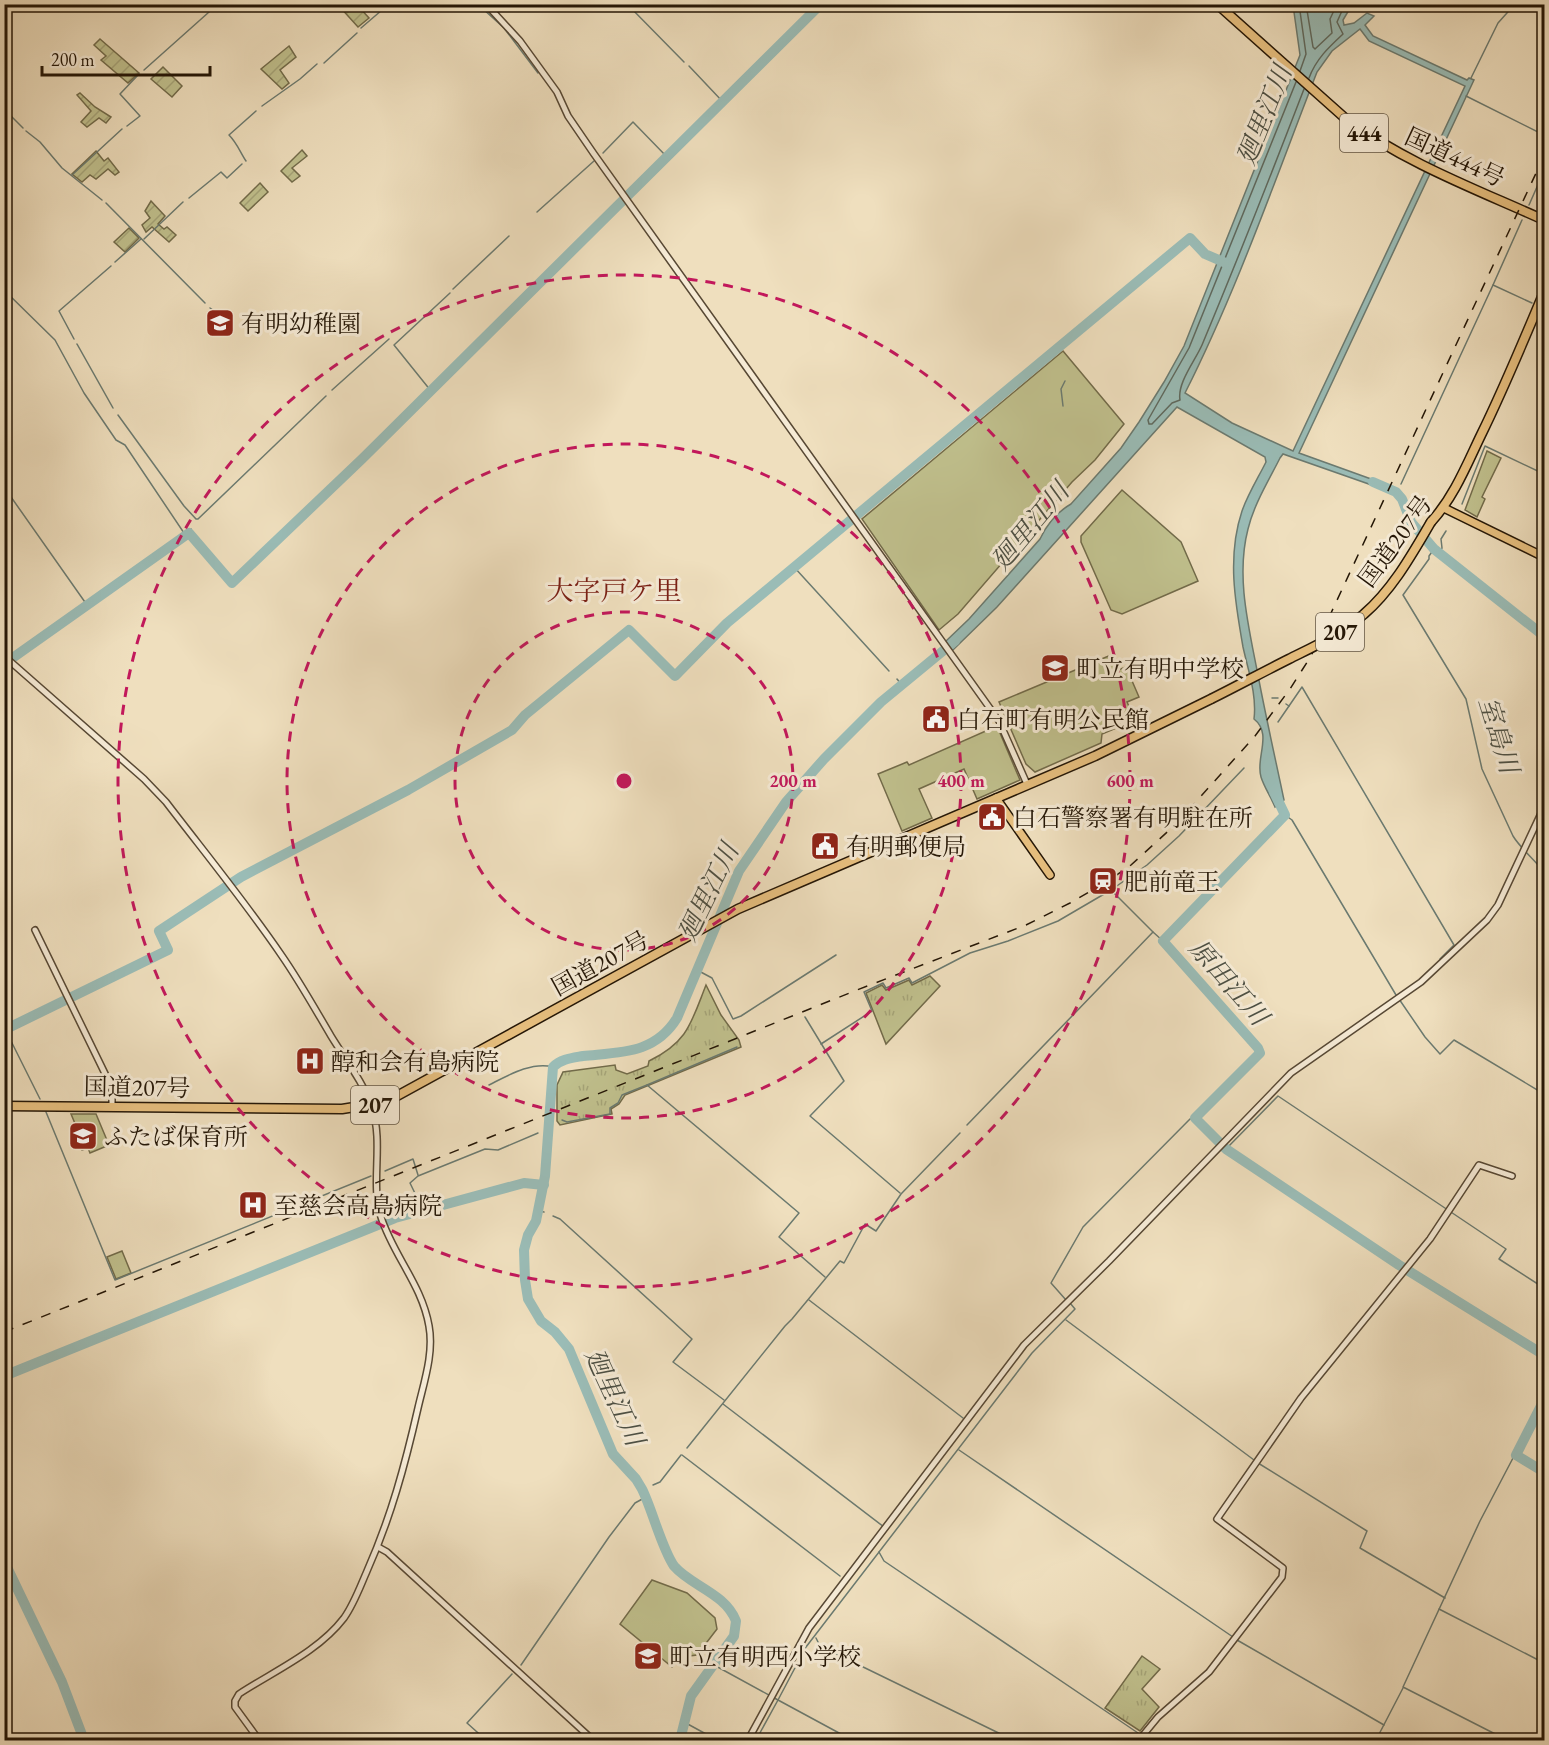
<svg xmlns="http://www.w3.org/2000/svg" width="1549" height="1745" font-family="'EB Garamond','Noto Serif JP',serif">
<defs>
<pattern id="grass-tufts" width="24" height="20" patternUnits="userSpaceOnUse" patternTransform="scale(1.5)"><rect width="24" height="20" fill="#c0c08d"/><path d="M3 7l-1-3M5 7V3M7 7l1-3M15 17l-1-3M17 17v-4M19 17l1-3" fill="none" stroke="#a5a478"/></pattern>
<pattern id="garden-furrows" width="10" height="10" patternUnits="userSpaceOnUse" patternTransform="scale(1.5)"><rect width="10" height="10" fill="#c0c08d"/><path d="M-1 1l2-2M0 10L10 0M9 11l2-2" fill="none" stroke="#a5a478"/></pattern>
</defs>
<rect width="100%" height="100%" fill="#efdfbe"/>
<filter id="stains"><feTurbulence type="fractalNoise" baseFrequency=".00333" numOctaves="4"/><feColorMatrix values="0 0 0 0 .2 0 0 0 0 .09 0 0 0 0 .02 0 0 0 .5 -.17"/></filter>
<radialGradient id="worn" r=".72"><stop offset=".6" stop-color="#630" stop-opacity="0"/><stop offset="1" stop-color="#630" stop-opacity=".3"/></radialGradient>
<!-- grass -->
<g fill="url(#grass-tufts)" stroke="#726b4a" stroke-width="1.5">
<polygon points="930,976 940,986 886,1044 866,993 882,985 886,990 909,980 912,985"/>
<path d="M706,985L721,1015L739,1040L741,1047L625,1095L619,1104L611,1109L612,1114L560,1125L557,1121V1085L563,1072L615,1065L616,1070L627,1074L648,1066L649,1061C688,1042 691,1023 706,985Z"/>
<polygon points="1142,1656 1160,1669 1142,1689 1159,1707 1140,1731 1105,1708"/>
</g>
<!-- park -->
<g fill="#c0c08d" stroke="#726b4a" stroke-width="1.5">
<polygon points="1063,351 1124,424 1095,460 1072,482 958,614 939,630 862,519"/>
<polygon points="1487,451 1501,458 1482,497 1485,499 1477,517 1465,510"/>
<polygon points="1122,490 1181,542 1198,581 1122,614 1111,610 1081,542 1081,536"/>
<polygon points="1111,655 1118,670 1126,667 1139,697 1127,702 1135,720 1102,734 1101,743 1035,772 1026,764 999,702"/>
<polygon points="997,726 1020,780 977,799 964,769 919,789 932,818 902,831 878,774 907,762 909,765"/>
<polygon points="71,1114 96,1114 109,1145 90,1153 88,1148 82,1150 72,1128 76,1126"/>
<polygon points="122,1251 131,1273 116,1279 107,1257"/>
<polygon points="652,1580 687,1593 715,1618 717,1629 697,1655 681,1657 672,1667 620,1624"/>
</g>
<!-- garden -->
<g fill="url(#garden-furrows)" stroke="#726b4a" stroke-width="1.5">
<polygon points="340,5 357,5 369,18 358,27 339,6"/>
<polygon points="100,39 139,73 128,83 101,60 106,56 94,45"/>
<polygon points="289,46 296,57 280,70 289,83 282,89 261,69"/>
<polygon points="163,67 182,86 172,97 151,79"/>
<polygon points="80,93 95,107 111,117 106,123 99,118 87,127 81,122 91,111 77,95"/>
<polygon points="302,150 307,156 292,168 300,176 292,182 281,171"/>
<polygon points="96,151 104,161 108,158 119,172 115,175 108,169 96,179 90,175 82,182 72,174"/>
<polygon points="260,183 268,192 248,211 240,203"/>
<polygon points="151,201 165,216 158,224 164,229 167,227 176,235 169,242 152,227 146,232 142,225 150,218 145,211"/>
<polygon points="129,228 139,238 125,252 114,242"/>
</g>
<!-- water -->
<path fill="#9abcb6" stroke="#6b7a70" stroke-width="1.5" fill-rule="evenodd" d="M1312,4L1352,5L1343,20L1344,25L1354,23L1367,13L1374,16L1365,25L1373,36L1467,80L1469,78L1474,80L1299,453L1385,484L1383,489L1283,454L1280,458C1269,480 1254,504 1248,529C1236,575 1248,624 1257,670C1265,713 1275,757 1284,800L1275,807C1271,797 1264,787 1261,777C1255,758 1273,734 1254,719C1257,695 1248,670 1243,647C1235,602 1227,556 1242,511C1248,494 1258,478 1266,462L1265,457L1177,407L997,607L953,650L946,641L969,619L1040,539C1047,524 1057,512 1071,504L1121,448L1139,422L1164,382L1184,346L1300,55L1293,5ZM1360,29L1369,41L1465,86L1293,451L1232,423L1185,393C1237,290 1275,180 1317,72L1332,51Z"/>
<g fill="none" stroke-linecap="round" stroke-linejoin="round">
<!-- shore -->
<g stroke="#5f695e" stroke-width="1.5">
<polyline points="1299,4 1306,54 1300,71"/>
<polyline points="1306,4 1313,47 1315,49 1332,33 1330,19 1337,4"/>
<path d="M1309,78C1316,59 1329,47 1343,34L1337,22L1345,4"/>
<path d="M1296,82L1189,348L1148,420L1149,424H1152L1172,403L1180,400C1177,383 1195,361 1202,345C1237,261 1271,175 1304,89"/>
</g>
<!-- stream -->
<g stroke="#6b7a70" stroke-width="1.5">
<polyline points="627,4 684,62"/>
<polyline points="482,8 504,28 538,73"/>
<polyline points="361,28 389,4"/>
<polyline points="324,63 357,33"/>
<polyline points="689,66 723,102"/>
<polyline points="144,70 218,4"/>
<polyline points="1471,78 1498,23 1515,4"/>
<polyline points="1466,96 1544,135 1538,148"/>
<polyline points="262,106 300,79 317,64"/>
<polyline points="4,109 23,128"/>
<polyline points="127,126 140,116 120,94 139,74"/>
<polyline points="26,131 40,142 62,168 102,200"/>
<polyline points="603,153 633,122 667,157"/>
<path d="M246,161C240,152 237,143 229,135L256,111"/>
<polyline points="72,175 122,129"/>
<polyline points="189,198 221,172 227,178 242,164"/>
<polyline points="106,203 205,303"/>
<polyline points="1529,205 1544,171"/>
<polyline points="537,212 594,161"/>
<polyline points="1522,220 1493,285 1532,303"/>
<polyline points="144,239 183,202"/>
<polyline points="115,262 141,239"/>
<polyline points="453,289 509,236"/>
<polyline points="4,290 55,340 84,393 116,440 125,445 186,536"/>
<polyline points="210,308 213,310"/>
<polyline points="74,339 59,311 111,266"/>
<polyline points="77,344 113,408"/>
<polyline points="332,390 389,339"/>
<polyline points="431,391 394,345 450,293"/>
<polyline points="1063,406 1061,389 1065,381"/>
<polyline points="118,415 184,506 196,519 198,519 326,396"/>
<polyline points="1401,484 1493,285"/>
<polyline points="4,487 87,605"/>
<polyline points="1462,504 1485,446 1544,474"/>
<polyline points="189,533 191,529"/>
<path d="M1434,549L1429,556V559L1403,595L1466,699L1482,769L1513,836C1521,849 1534,859 1544,872"/>
<polyline points="1439,553 1442,548 1441,539 1446,531"/>
<polyline points="794,567 889,671"/>
<polyline points="897,679 901,684"/>
<polyline points="1272,698 1278,698"/>
<polyline points="1286,704 1289,706 1302,687 1454,945 1440,959"/>
<polyline points="1278,722 1289,706"/>
<polyline points="1285,815 1292,820 1396,995"/>
<polyline points="1112,891 1153,932"/>
<polyline points="697,970 712,978 733,1019 741,1016 836,955"/>
<polyline points="1399,999 1425,1037 1440,1054 1454,1040 1544,1094"/>
<polyline points="805,1017 844,1081 810,1116 900,1193"/>
<polyline points="5,1029 40,1099"/>
<polyline points="821,1044 872,1011 864,992 883,983 886,988 909,978 912,983 970,953 1008,941 1058,921 1111,890 1147,865 1179,836 1244,768"/>
<path d="M489,1085C507,1076 532,1061 553,1067"/>
<polyline points="647,1085 737,1047"/>
<polyline points="46,1112 115,1280 371,1176"/>
<polyline points="562,1120 567,1122 610,1114 610,1108 618,1103 622,1095 647,1085 799,1213 779,1237 825,1277"/>
<polyline points="967,1125 1153,932 1163,941"/>
<polyline points="1226,1149 1278,1096 1506,1249 1499,1259 1544,1288"/>
<polyline points="385,1171 413,1159 418,1175"/>
<polyline points="423,1210 410,1183 418,1176 485,1149 498,1150 538,1133"/>
<polyline points="539,1211 544,1212"/>
<polyline points="553,1216 560,1219 692,1339 673,1362 724,1400"/>
<polyline points="809,1300 963,1418"/>
<polyline points="1066,1300 1051,1283 1083,1227 1190,1119 1195,1118"/>
<polyline points="1066,1320 1254,1460"/>
<polyline points="723,1404 884,1527"/>
<polyline points="687,1448 785,1326 792,1319 840,1261 844,1263 865,1224 876,1231 901,1194 960,1133"/>
<polyline points="959,1450 1233,1637"/>
<polyline points="682,1455 840,1576"/>
<polyline points="1258,1463 1367,1531 1360,1548 1445,1598"/>
<polyline points="653,1485 660,1482 681,1455"/>
<polyline points="642,1489 645,1488"/>
<polyline points="879,1552 884,1561 1138,1733"/>
<polyline points="1439,1609 1544,1663"/>
<polyline points="816,1638 820,1646 1013,1740"/>
<polyline points="1237,1640 1384,1725"/>
<polyline points="521,1665 609,1537 635,1503 646,1497"/>
<polyline points="714,1665 778,1700 756,1740"/>
<polyline points="684,1722 717,1740"/>
<polyline points="486,1740 467,1723 512,1674"/>
<polyline points="852,1740 778,1700 806,1647 1032,1353 1075,1309 1070,1303"/>
<polyline points="1376,1740 1403,1688"/>
<polyline points="1507,1740 1403,1687 1480,1521 1513,1458 1516,1455"/>
</g>
<!-- river -->
<g stroke="#9abcb6" stroke-width="10">
<polyline points="1373,482 1396,492 1402,499 1411,522 1434,549 1544,636"/>
<polyline points="4,664 189,533 232,583 362,459 821,4"/>
<polyline points="1274,792 1285,815 1163,941 1258,1048 1260,1053 1195,1118 1226,1149 1399,1265 1544,1355"/>
<polyline points="4,1030 168,950 159,931 241,877 408,790 512,730 525,715 629,630 675,676 727,623 1190,238 1205,254 1228,264"/>
<polyline points="4,1376 395,1218 524,1183 544,1185"/>
<polyline points="1544,1400 1516,1455 1544,1472"/>
<polyline points="4,1561 62,1682 84,1740"/>
<path d="M680,1740L691,1696L734,1636L736,1621C725,1593 691,1586 674,1566C662,1549 652,1509 642,1489L636,1479L613,1454L569,1349L555,1332L541,1321L528,1299L525,1280L524,1250L528,1235L536,1221L545,1176L553,1067C561,1059 572,1058 583,1056C621,1052 655,1054 677,1018L739,871L786,802L824,759L881,702L955,641"/>
</g>
<!-- minor casing -->
<g stroke="#574834" stroke-width="8">
<g id="minor">
<polyline points="486,4 520,41 557,92 568,116 594,154 999,721 1027,784"/>
<path d="M4,656L144,779L166,802C205,853 246,903 282,956C300,982 315,1009 331,1036C345,1059 364,1083 372,1108C384,1144 370,1183 381,1217C393,1255 422,1285 429,1326C434,1353 424,1382 418,1408C405,1465 391,1517 367,1571C360,1587 354,1604 344,1618C318,1652 274,1671 239,1694L235,1701V1707L259,1740"/>
<polyline points="35,930 112,1088 112,1106"/>
<polyline points="378,1547 387,1552 593,1740"/>
<polyline points="748,1740 809,1628 1024,1345 1109,1261 1291,1073 1421,982 1487,920 1498,905 1544,807"/>
<polyline points="1139,1740 1158,1717 1209,1672 1282,1577 1283,1568 1217,1519 1301,1398 1430,1239 1479,1165 1512,1176"/>
</g>
</g>
<!-- major casing -->
<g stroke="#241606" stroke-width="10">
<g id="major">
<polyline points="1444,508 1544,557"/>
<polyline points="996,798 1050,875"/>
</g>
</g>
<!-- highway casing -->
<g stroke="#241606" stroke-width="11">
<g id="highway">
<path d="M1217,4L1346,119C1405,163 1478,190 1544,220"/>
<path d="M1431,522C1454,497 1467,464 1481,435C1504,388 1524,340 1544,292"/>
<polyline points="4,1106 342,1109 386,1102 738,909 1095,756 1211,699"/>
</g>
</g>
<!-- minor -->
<use href="#minor" stroke="#f5ead5" stroke-width="5"/>
<!-- major -->
<use href="#major" stroke="#e8c07f" stroke-width="7"/>
<!-- highway -->
<use href="#highway" stroke="#e8c07f" stroke-width="8"/>
<!-- rail -->
<polyline stroke="#241606" stroke-width="1.5" stroke-dasharray="10 10" stroke-linecap="butt" points="4,1332 857,990 1026,925 1070,903 1105,883 1131,865 1176,824 1255,736 1290,689 1311,656 1544,156"/>
<!-- highway-bridge casing -->
<g stroke="#241606" stroke-width="11" stroke-linecap="butt">
<path id="highway-bridge" d="M1211,699C1237,686 1263,672 1289,659C1315,646 1342,634 1364,614C1393,589 1412,554 1431,522"/>
</g>
<!-- highway-bridge -->
<use href="#highway-bridge" stroke="#e8c07f" stroke-width="8"/>
</g>
<!-- distance rings -->
<g fill="none" stroke="#c2185b" stroke-width="3" stroke-dasharray="10 8">
<circle cx="624" cy="781" r="169"/>
<circle cx="624" cy="781" r="337"/>
<circle cx="624" cy="781" r="506"/>
</g>
<!-- icons -->
<defs>
<g id="school-square" transform="scale(1.5)"><rect x="-9" y="-9" width="18" height="18" rx="4" fill="#8f2418" stroke="#f5ead5"/><path d="M0-5L7-2L0 1L-7-2ZM-4 1L0 2.5L4 1V4Q0 6-4 4Z" fill="#fff"/></g>
<g id="civic-square" transform="scale(1.5)"><rect x="-9" y="-9" width="18" height="18" rx="4" fill="#8f2418" stroke="#f5ead5"/><path d="M-.6-6.5H3V-4.5H.6V-3L4-1V1h2V6H-6V1h2V-1L-.6-3ZM-1.2 2.5V6h2.4V2.5Z" fill="#fff"/></g>
<g id="station-square" transform="scale(1.5)"><rect x="-9" y="-9" width="18" height="18" rx="4" fill="#8f2418" stroke="#f5ead5"/><path d="M-3-6H3Q5-6 5-4V2Q5 4 3 4L4.5 6H3L1.5 4h-3L-3 6H-4.5L-3 4Q-5 4-5 2V-4Q-5-6-3-6ZM-3.5-4v3h7v-3ZM-3.5 1v1.5H-2V1ZM2 1v1.5H3.5V1Z" fill="#fff"/></g>
<g id="hospital-square" transform="scale(1.5)"><rect x="-9" y="-9" width="18" height="18" rx="4" fill="#8f2418" stroke="#f5ead5"/><path d="M-5-5h3v3.5h4V-5h3V5h-3V1.5h-4V5h-3Z" fill="#fff"/></g>
</defs>
<g fill-rule="evenodd">
<use href="#school-square" x="220" y="323"/>
<use href="#school-square" x="1055" y="668"/>
<use href="#civic-square" x="936" y="719"/>
<use href="#civic-square" x="992" y="817"/>
<use href="#civic-square" x="825" y="846"/>
<use href="#station-square" x="1103" y="881"/>
<use href="#hospital-square" x="310" y="1061"/>
<use href="#school-square" x="83" y="1136"/>
<use href="#hospital-square" x="253" y="1205"/>
<use href="#school-square" x="648" y="1656"/>
</g>
<g text-anchor="middle" dominant-baseline="central" stroke-width="6" stroke-linejoin="round" paint-order="stroke">
<!-- shield labels -->
<g fill="#f5ead5" stroke="#635644" stroke-width="1.5">
<rect x="1340" y="114" width="48" height="38" rx="4.5"/>
<rect x="1316" y="613" width="48" height="38" rx="4.5"/>
<rect x="351" y="1086" width="48" height="38" rx="4.5"/>
</g>
<g font-size="22" font-weight="bold" fill="#241606">
<text x="1364" y="133">444</text>
<text x="1340" y="632">207</text>
<text x="375" y="1105">207</text>
</g>
<!-- street labels -->
<g font-size="24" fill="#241606" stroke="#f5ead5">
<text transform="translate(1455 157) rotate(25)">国道444号</text>
<text transform="translate(1395 541) rotate(-54)">国道207号</text>
<text transform="translate(600 963) rotate(-29)">国道207号</text>
<text transform="translate(137 1087) rotate(1)">国道207号</text>
</g>
<!-- poi labels -->
<g font-size="24" fill="#241606" stroke="#f5ead5" text-anchor="start">
<text x="241" y="323">有明幼稚園</text>
<text x="1076" y="668">町立有明中学校</text>
<text x="957" y="719">白石町有明公民館</text>
<text x="1013" y="817">白石警察署有明駐在所</text>
<text x="846" y="846">有明郵便局</text>
<text x="1124" y="881">肥前竜王</text>
<text x="331" y="1061">醇和会有島病院</text>
<text x="104" y="1136">ふたば保育所</text>
<text x="274" y="1205">至慈会高島病院</text>
<text x="669" y="1656">町立有明西小学校</text>
</g>
<!-- water labels -->
<g font-size="26" font-style="italic" fill="#4d5044" stroke="#f5ead5">
<text transform="translate(1264 115) rotate(-68)">廻里江川</text>
<text transform="translate(1030 526) rotate(-50)">廻里江川</text>
<text transform="translate(1499 735) rotate(73)">室島川</text>
<text transform="translate(708 892) rotate(-64)">廻里江川</text>
<text transform="translate(1229 982) rotate(49)">原田江川</text>
<text transform="translate(615 1397) rotate(65)">廻里江川</text>
</g>
<!-- quarter labels -->
<g font-size="27" fill="#7a1f14" stroke="#f5ead5">
<text x="614" y="590">大字戸ケ里</text>
</g>
</g>
<circle cx="624" cy="781" r="9" fill="#c2185b" stroke="#f5ead5" stroke-width="3"/>
<g font-size="18" text-anchor="middle" font-weight="bold" fill="#c2185b" stroke="#f5ead5" stroke-width="6" stroke-linejoin="round" paint-order="stroke">
<text x="793" y="787">200 m</text>
<text x="961" y="787">400 m</text>
<text x="1130" y="787">600 m</text>
</g>
<!-- margin -->
<rect width="1549" height="1745" fill="none" stroke="#efdfbe" stroke-width="24"/>
<rect x="6" y="6" width="1537" height="1733" fill="none" stroke="#241606" stroke-width="3"/>
<rect x="12" y="12" width="1525" height="1721" fill="none" stroke="#241606" stroke-width="1.5"/>
<!-- scale -->
<path d="M42 66v9h168v-9" fill="none" stroke="#241606" stroke-width="3"/>
<text x="51" y="66" font-size="18" fill="#241606" stroke="#f5ead5" stroke-width="4.5" paint-order="stroke">200 m</text>
<rect width="100%" height="100%" filter="url(#stains)"/>
<rect width="100%" height="100%" fill="url(#worn)"/>
</svg>
